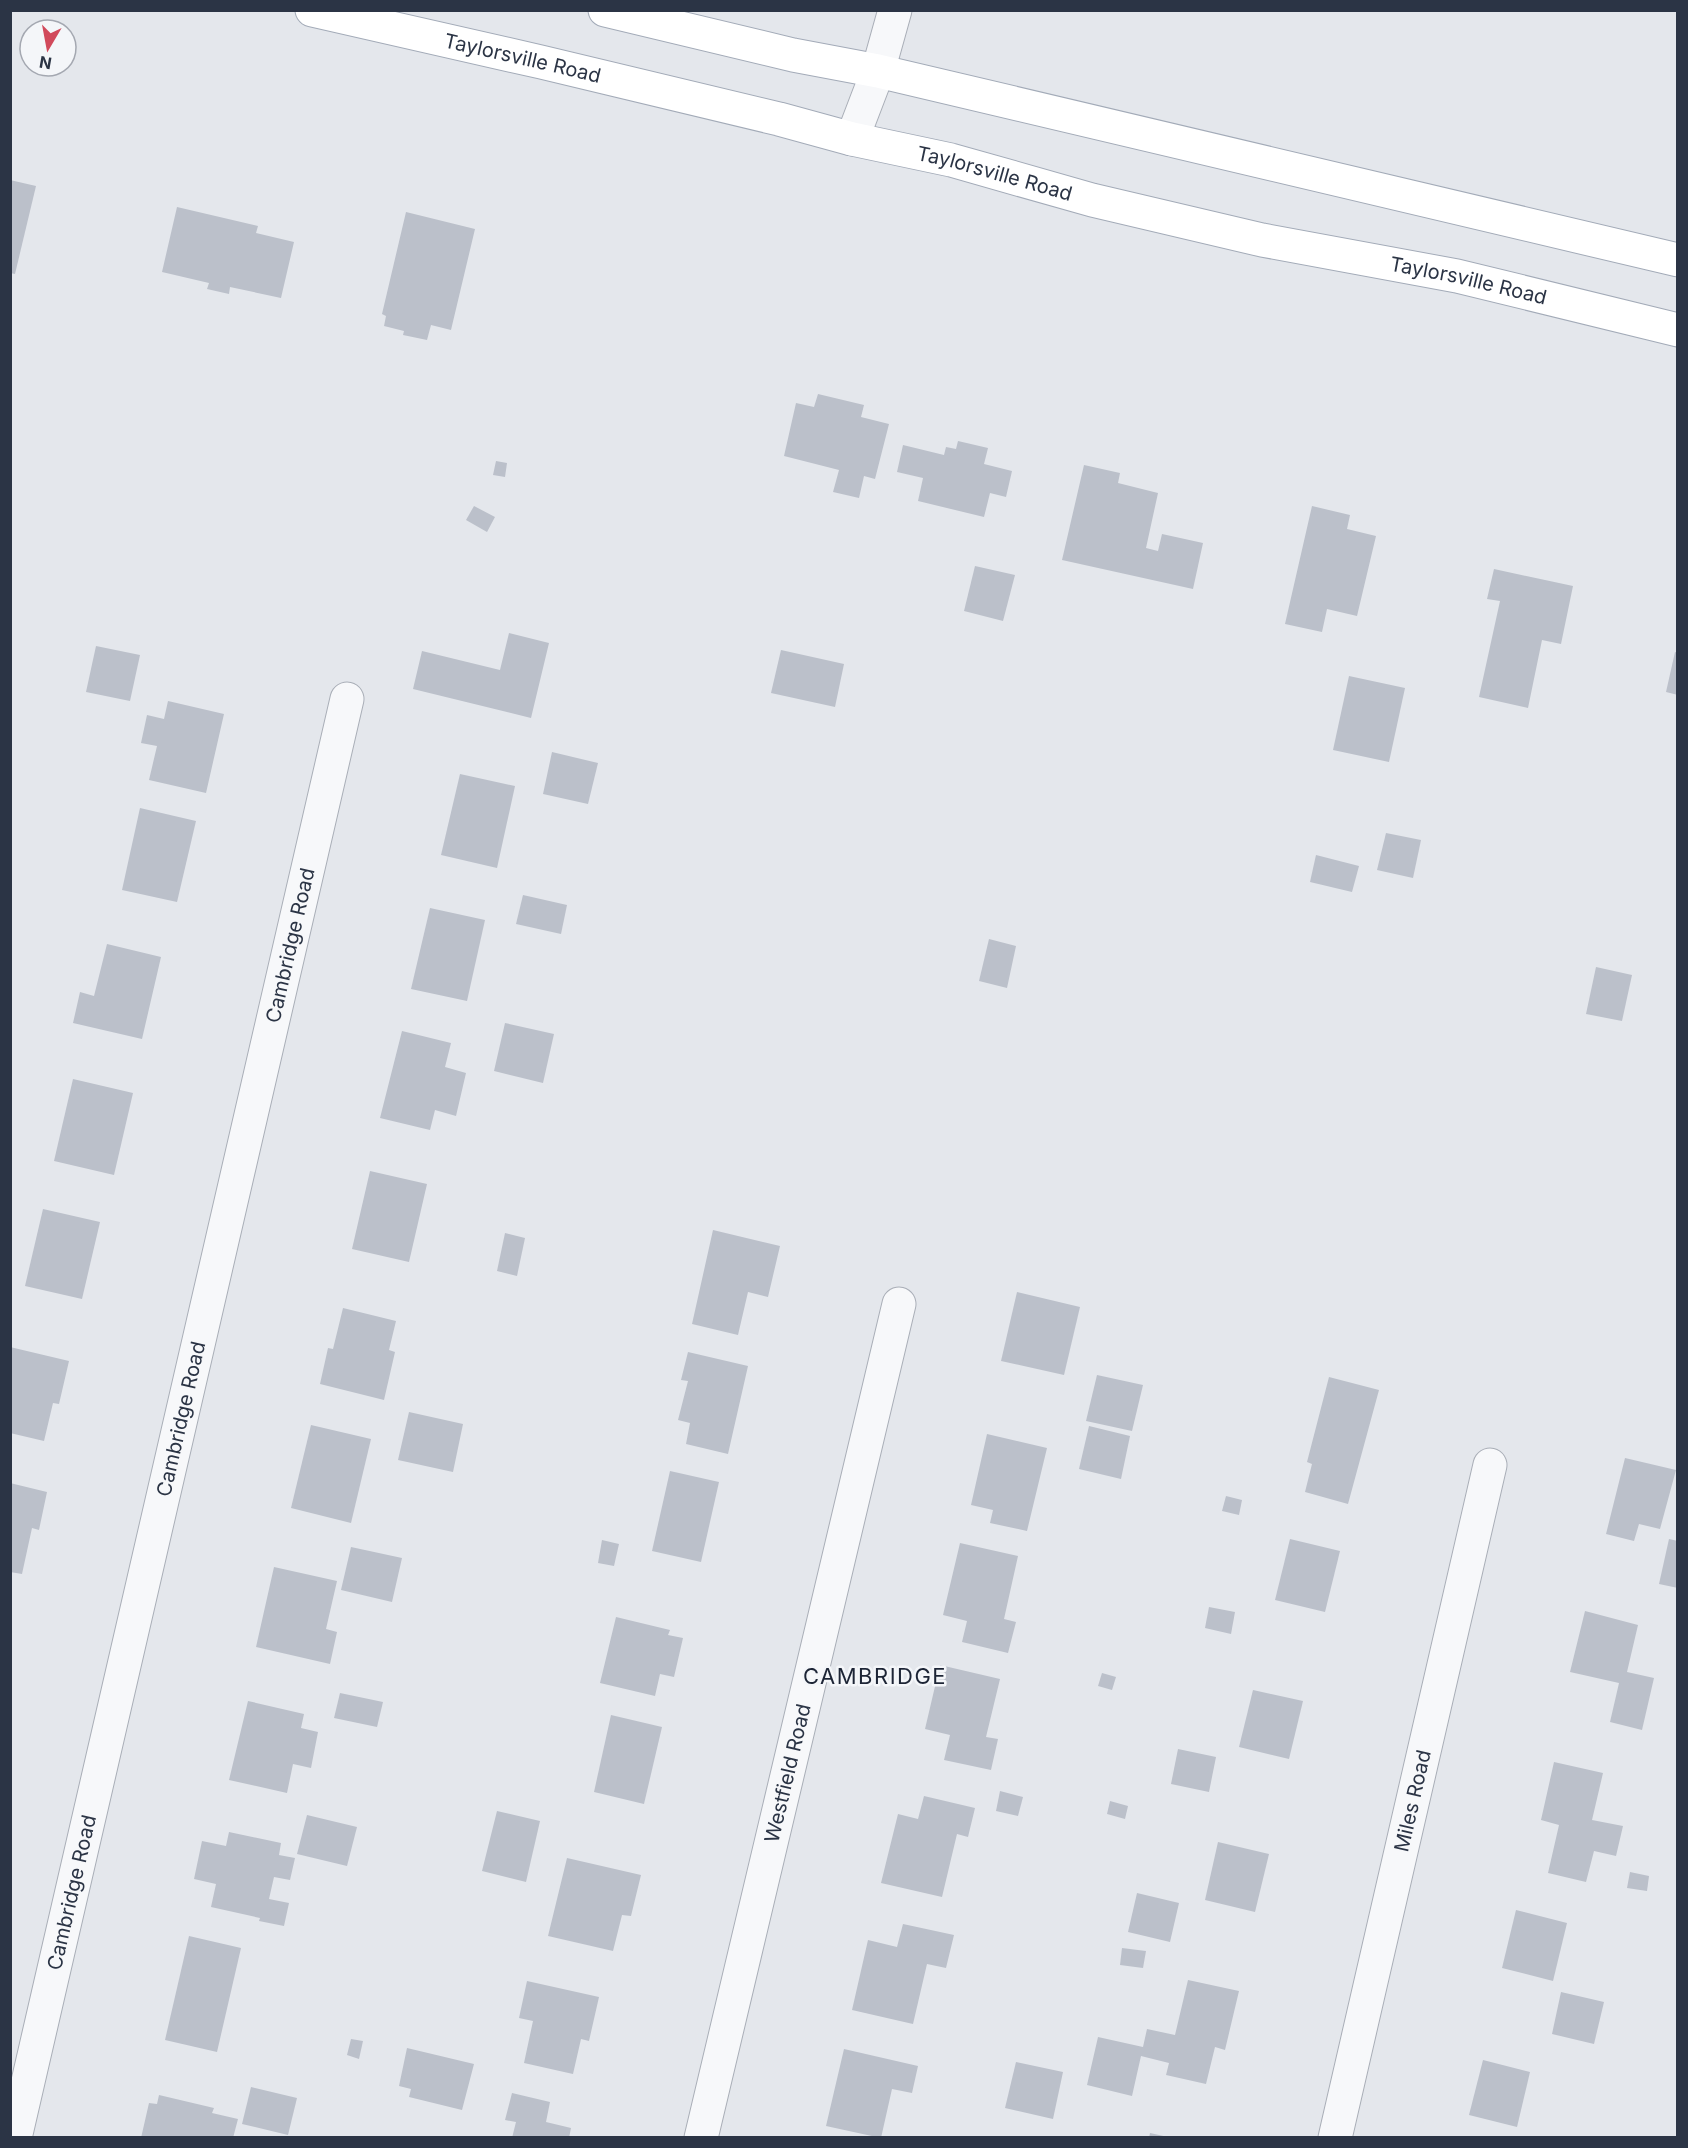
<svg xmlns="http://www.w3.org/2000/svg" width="1688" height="2148" font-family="Inter,sans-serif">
<rect width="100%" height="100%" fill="#e4e7ec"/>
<!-- building -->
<g fill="#bbc0ca">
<polygon points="10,180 36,186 15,274 10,273"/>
<polygon points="177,207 258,226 256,233 294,242 281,298 230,287 229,294 207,289 209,283 162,272"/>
<polygon points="406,212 475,229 451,330 431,325 427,340 403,335 404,331 384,326 386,316 382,314"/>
<polygon points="818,394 864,405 861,417 889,424 875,479 864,476 859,498 833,492 839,470 784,456 796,403 814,407"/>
<polygon points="958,441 988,448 984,464 1012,471 1006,497 990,493 984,517 918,501 923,478 897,472 903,445 944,455 946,447 956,449"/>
<polygon points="496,461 507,463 505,477 493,475"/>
<polygon points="1084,465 1120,473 1118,483 1158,493 1146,548 1158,551 1162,534 1203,543 1193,589 1062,560"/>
<polygon points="474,506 495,517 487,532 466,520"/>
<polygon points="1312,506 1350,515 1347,529 1376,536 1357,616 1327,609 1322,632 1285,624"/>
<polygon points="975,566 1015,575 1003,621 964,611"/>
<polygon points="1494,569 1573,586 1561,644 1542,640 1528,708 1479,697 1500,601 1487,599"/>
<polygon points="509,633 549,643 531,718 413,689 422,651 500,670"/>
<polygon points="96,646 140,655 130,701 86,692"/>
<polygon points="781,650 844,664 835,707 771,693"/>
<polygon points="1675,652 1678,653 1678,695 1666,692"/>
<polygon points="1349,676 1405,688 1389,762 1333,750"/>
<polygon points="168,701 224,714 206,793 149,780 157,746 141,743 147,715 164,719"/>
<polygon points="552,752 598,763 588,804 543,794"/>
<polygon points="460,774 515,786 497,868 441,855"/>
<polygon points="140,808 196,821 177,902 122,890"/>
<polygon points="1386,833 1421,840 1413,878 1377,870"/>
<polygon points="1316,855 1359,866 1352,892 1310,882"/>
<polygon points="523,895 567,905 561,934 516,924"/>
<polygon points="430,908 485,920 467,1001 411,989"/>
<polygon points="989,939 1016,946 1007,988 979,981"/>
<polygon points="107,944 161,957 142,1039 73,1023 80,992 94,996"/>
<polygon points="1596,967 1632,975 1622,1021 1586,1014"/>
<polygon points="505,1023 554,1034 543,1083 494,1071"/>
<polygon points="402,1031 451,1043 445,1067 466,1073 456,1116 435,1110 430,1130 380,1118"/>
<polygon points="73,1079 133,1093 114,1175 54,1161"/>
<polygon points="370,1171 427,1184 409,1262 352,1249"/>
<polygon points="43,1209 100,1222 82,1299 25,1286"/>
<polygon points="713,1230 780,1246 768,1297 748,1292 738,1335 692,1324"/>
<polygon points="505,1233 525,1238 517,1276 497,1271"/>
<polygon points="1017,1292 1080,1307 1064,1375 1001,1361"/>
<polygon points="343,1308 396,1321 389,1350 395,1352 384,1400 320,1384 328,1348 333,1349"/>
<polygon points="10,1347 69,1361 59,1404 53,1403 44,1441 10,1433"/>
<polygon points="688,1352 748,1366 728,1454 686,1444 690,1423 678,1420 688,1381 681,1380"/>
<polygon points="1097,1375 1143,1385 1132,1431 1086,1421"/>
<polygon points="1329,1377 1379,1390 1348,1504 1305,1492 1312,1464 1307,1462"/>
<polygon points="409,1412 463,1424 453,1472 398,1460"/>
<polygon points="311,1425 371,1439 351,1523 291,1508"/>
<polygon points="1089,1426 1130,1436 1121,1479 1079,1469"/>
<polygon points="987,1434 1047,1448 1027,1531 990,1523 993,1510 971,1505"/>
<polygon points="1625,1458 1676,1470 1660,1529 1639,1524 1634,1541 1606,1534"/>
<polygon points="670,1471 719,1482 701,1562 652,1551"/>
<polygon points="10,1483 47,1492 39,1530 32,1528 22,1574 10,1572"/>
<polygon points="1226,1496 1242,1500 1239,1515 1222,1511"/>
<polygon points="1290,1539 1340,1551 1325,1612 1275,1600"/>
<polygon points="1669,1539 1678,1541 1678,1588 1659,1584"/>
<polygon points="602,1540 619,1544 614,1566 598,1563"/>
<polygon points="960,1543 1018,1556 1004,1619 1016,1622 1008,1653 962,1642 967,1621 943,1615"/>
<polygon points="351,1547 402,1558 392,1602 341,1590"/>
<polygon points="274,1567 337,1581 326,1629 337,1632 330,1664 256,1647"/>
<polygon points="1209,1607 1235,1612 1231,1634 1205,1628"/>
<polygon points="1585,1611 1638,1625 1627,1672 1654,1678 1642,1730 1610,1722 1619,1683 1570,1672"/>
<polygon points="616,1617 670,1630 668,1635 683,1638 674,1677 660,1674 655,1696 600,1683"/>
<polygon points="940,1665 1000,1679 986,1737 998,1739 991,1770 944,1760 950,1735 925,1729"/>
<polygon points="1102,1673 1116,1677 1112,1690 1098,1686"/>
<polygon points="1253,1690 1303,1701 1289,1759 1239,1747"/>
<polygon points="340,1693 383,1702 377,1727 334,1718"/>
<polygon points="248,1701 304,1714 301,1728 318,1732 311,1768 293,1764 287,1793 229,1780"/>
<polygon points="611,1715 662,1727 644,1804 594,1792"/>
<polygon points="1178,1749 1216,1757 1209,1792 1171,1784"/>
<polygon points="1554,1762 1603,1773 1592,1820 1623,1826 1616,1856 1594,1851 1586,1882 1548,1873 1559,1825 1541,1820"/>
<polygon points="1000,1791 1023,1797 1018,1816 996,1811"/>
<polygon points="924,1796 975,1808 968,1837 957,1834 942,1897 881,1883 898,1814 918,1819"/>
<polygon points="1110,1801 1128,1806 1125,1819 1107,1814"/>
<polygon points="497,1811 540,1821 526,1882 482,1871"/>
<polygon points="307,1815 357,1827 347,1866 297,1854"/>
<polygon points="229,1832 281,1843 279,1855 295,1858 290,1880 274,1877 269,1899 289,1903 284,1926 259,1921 260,1918 211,1907 216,1884 194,1879 202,1841 226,1846"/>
<polygon points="1218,1842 1269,1854 1255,1912 1205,1900"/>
<polygon points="567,1858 641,1875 631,1916 622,1915 613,1951 548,1936"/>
<polygon points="1630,1872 1649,1876 1647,1891 1627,1888"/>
<polygon points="1137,1893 1179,1903 1170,1942 1128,1932"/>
<polygon points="1516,1910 1567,1923 1553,1981 1502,1968"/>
<polygon points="903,1924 954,1935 946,1968 927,1964 913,2024 852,2010 868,1940 897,1947"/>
<polygon points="189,1936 241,1948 217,2052 165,2040"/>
<polygon points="1122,1948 1146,1951 1143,1968 1120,1965"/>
<polygon points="1188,1980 1239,1991 1225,2050 1215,2047 1206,2084 1166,2075 1169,2063 1141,2056 1132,2096 1087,2085 1098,2037 1143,2047 1147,2029 1175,2035"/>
<polygon points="527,1981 599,1997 589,2041 581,2039 573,2074 524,2063 533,2021 519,2018"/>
<polygon points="1561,1992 1604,2002 1594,2044 1552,2034"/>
<polygon points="351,2039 363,2041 359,2059 347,2055"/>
<polygon points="407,2048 474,2064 462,2110 409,2097 411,2089 399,2086"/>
<polygon points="844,2049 918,2066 912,2093 892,2089 881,2138 826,2126"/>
<polygon points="1483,2060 1530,2072 1517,2127 1469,2115"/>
<polygon points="1016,2062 1063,2072 1053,2119 1005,2108"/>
<polygon points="251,2087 297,2098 288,2135 242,2124"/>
<polygon points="512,2093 550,2102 546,2122 571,2128 569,2138 512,2138 516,2122 505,2120"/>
<polygon points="159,2095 214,2108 212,2113 238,2119 233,2138 141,2138 149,2103 157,2104"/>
<polygon points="1150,2133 1168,2137 1168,2138 1149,2138"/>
</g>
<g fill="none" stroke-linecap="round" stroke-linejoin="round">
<!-- minor casing -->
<g stroke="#a9aeb7" stroke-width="35">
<g id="minor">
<polyline points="852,139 878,71 895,10"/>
<path id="s1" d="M15,2138L347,699"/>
<path id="s2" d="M701,2138L899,1304"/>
<path id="s3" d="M1335,2138L1490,1465"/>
</g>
</g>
<!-- major casing -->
<g stroke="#a3abb8" stroke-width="35">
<g id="major">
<path id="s4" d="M312,10L541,62L779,119L852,139L951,160L1092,200L1262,240L1457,276L1678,330"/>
<polyline points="605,10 793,55 878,71 1678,260"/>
</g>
</g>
<!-- minor -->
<use href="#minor" stroke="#f7f8fa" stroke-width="33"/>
<!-- major -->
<use href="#major" stroke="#fff" stroke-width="33"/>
</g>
<g text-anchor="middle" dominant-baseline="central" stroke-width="5" stroke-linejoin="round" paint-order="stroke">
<!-- street labels -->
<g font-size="20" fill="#2b3445" stroke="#f4f6f9">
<text stroke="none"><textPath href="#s4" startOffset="216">Taylorsville Road</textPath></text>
<text stroke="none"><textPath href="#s4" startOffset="702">Taylorsville Road</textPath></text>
<text stroke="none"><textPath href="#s4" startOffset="1188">Taylorsville Road</textPath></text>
<text stroke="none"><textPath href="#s1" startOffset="1224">Cambridge Road</textPath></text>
<text stroke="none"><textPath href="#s1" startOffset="738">Cambridge Road</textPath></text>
<text stroke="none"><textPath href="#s2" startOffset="375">Westfield Road</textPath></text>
<text stroke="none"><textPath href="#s3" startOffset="346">Miles Road</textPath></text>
<text stroke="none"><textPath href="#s1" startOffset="252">Cambridge Road</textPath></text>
</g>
<!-- quarter labels -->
<g font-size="22" letter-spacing="1.5" fill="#1d2536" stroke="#f4f6f9">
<text x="875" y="1676">CAMBRIDGE</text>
</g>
</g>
<!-- border -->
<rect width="1688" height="2148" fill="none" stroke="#2b3445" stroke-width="24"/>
<!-- north arrow -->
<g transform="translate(48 48) rotate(190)"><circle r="28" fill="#f4f6f9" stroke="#a4a8b1" stroke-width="1.5"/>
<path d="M0-4.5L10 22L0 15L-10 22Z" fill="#d1495b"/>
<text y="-9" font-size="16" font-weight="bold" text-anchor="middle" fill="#2b3445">N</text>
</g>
</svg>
